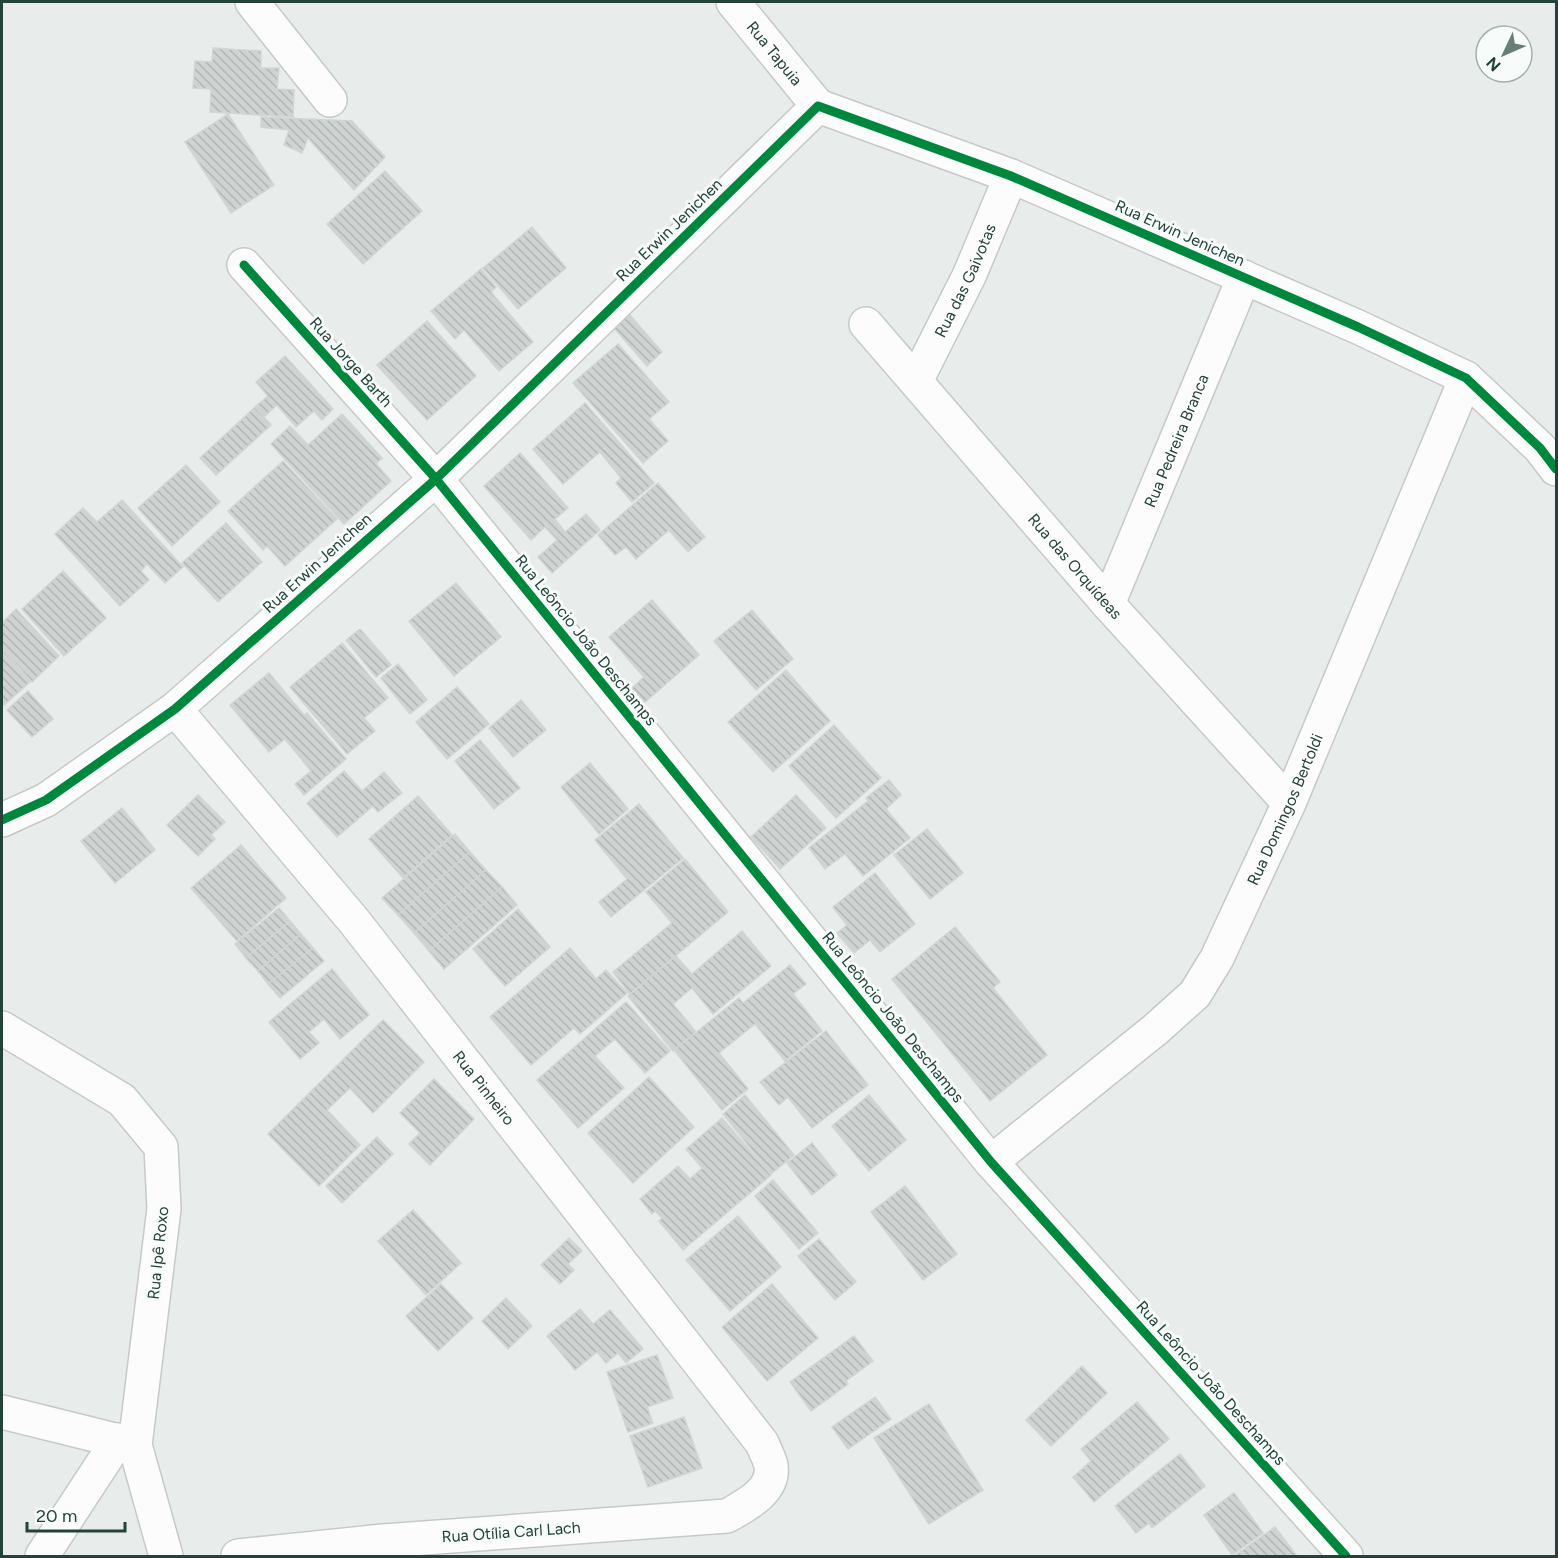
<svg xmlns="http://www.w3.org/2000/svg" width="1558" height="1558" font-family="Figtree,sans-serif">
<defs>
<pattern id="building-back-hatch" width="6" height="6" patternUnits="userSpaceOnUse" patternTransform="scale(1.5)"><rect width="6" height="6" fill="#cfd4d2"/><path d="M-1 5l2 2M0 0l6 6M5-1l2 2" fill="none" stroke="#b2b7b5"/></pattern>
</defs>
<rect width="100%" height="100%" fill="#e8edeb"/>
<!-- building -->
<g fill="url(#building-back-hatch)" stroke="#d1d6d4" stroke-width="1.5">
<polygon points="213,48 261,51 261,68 279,68 277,89 294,90 293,117 210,112 211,89 193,88 195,61 212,62"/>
<polygon points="228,114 274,185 231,213 185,142"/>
<polygon points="261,117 352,121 385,157 354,190 308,138 302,153 284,145 289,130 261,127"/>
<polygon points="385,171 422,211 363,264 327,224"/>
<polygon points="532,227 566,268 518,309 483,268"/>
<polygon points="481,269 496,287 491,292 533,342 499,371 464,330 455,339 431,311"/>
<polygon points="629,314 662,352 647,366 614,328"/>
<polygon points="427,321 476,376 427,420 377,365"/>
<polygon points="618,344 669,402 649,419 668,441 643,463 573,383"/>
<polygon points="285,356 333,409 322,420 314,411 296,427 277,405 264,417 255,407 268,396 256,382"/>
<polygon points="585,403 654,483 632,502 616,483 621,478 600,452 563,484 533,449"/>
<polygon points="255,407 271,425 216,475 200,458"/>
<polygon points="342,414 382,458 376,464 391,481 344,524 271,444 290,426 308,445"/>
<polygon points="520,453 568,508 555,519 565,532 586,514 600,530 552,573 538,557 557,540 545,527 531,540 484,486"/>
<polygon points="283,461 337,519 285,566 267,546 263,550 228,511"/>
<polygon points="186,465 220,502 172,546 138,508"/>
<polygon points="658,483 705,537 688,552 669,530 636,559 626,547 615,555 598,535"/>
<polygon points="122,500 183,567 165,583 147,564 141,571 149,580 120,606 55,534 83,508 97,522"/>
<polygon points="226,523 262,562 218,602 182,563"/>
<polygon points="63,571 106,618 64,656 22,609"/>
<polygon points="456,583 501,637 454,676 409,621"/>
<polygon points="652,600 699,655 644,703 631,689 644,677 609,637"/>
<polygon points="16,609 59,656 32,682 2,649 2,623"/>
<polygon points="752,610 793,659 756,690 714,641"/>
<polygon points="360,629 391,665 376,677 346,640"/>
<polygon points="342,643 388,698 364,718 375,731 347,754 290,687"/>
<polygon points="2,649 31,681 4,705 2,702"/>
<polygon points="398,664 427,700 410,714 381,678"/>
<polygon points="786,670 830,721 773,772 728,722"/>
<polygon points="269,673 304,715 307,713 346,759 304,795 295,784 311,771 285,739 269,752 230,705"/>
<polygon points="457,687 489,724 447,759 416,722"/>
<polygon points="28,691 53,719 32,737 7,710"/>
<polygon points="521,700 546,730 513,757 489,728"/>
<polygon points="834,725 881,778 836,818 789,766"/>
<polygon points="480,740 520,788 494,809 455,761"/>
<polygon points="590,763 628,809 599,834 561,787"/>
<polygon points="344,771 362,791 384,772 402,793 378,812 373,806 337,837 307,803"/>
<polygon points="889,780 901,795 886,809 910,838 863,876 845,854 825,869 809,848 868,801 866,798"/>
<polygon points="198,795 225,822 211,835 215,839 198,856 167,825"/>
<polygon points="796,795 826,828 780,869 751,837"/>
<polygon points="418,796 452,835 403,878 369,839"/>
<polygon points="639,804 683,858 611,917 599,902 627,879 595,840"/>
<polygon points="122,808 155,850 115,883 81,841"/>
<polygon points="927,829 963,873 930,899 894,855"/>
<polygon points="455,834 470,852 398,915 382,898"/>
<polygon points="241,845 286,898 237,941 191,888"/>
<polygon points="470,852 486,870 414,933 398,915"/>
<polygon points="685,859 728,912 630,994 613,972 672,923 646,892"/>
<polygon points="486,870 502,887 429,951 414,933"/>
<polygon points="875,873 915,924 880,952 870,940 854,953 837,933 847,925 833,907"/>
<polygon points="502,887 517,905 444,969 429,951"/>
<polygon points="279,908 290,921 246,958 235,944"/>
<polygon points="518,909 550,947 505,986 473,949"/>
<polygon points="290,921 301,934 258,971 246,958"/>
<polygon points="955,927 1000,982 993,988 1047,1055 990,1101 892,979"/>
<polygon points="742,931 771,966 713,1014 692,988 673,1004 696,1032 673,1051 628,996 676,956 692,974"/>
<polygon points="301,934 313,948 268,984 258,971"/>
<polygon points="313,948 324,961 280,998 268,984"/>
<polygon points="570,948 596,979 606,970 627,993 580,1034 574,1028 531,1065 490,1017"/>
<polygon points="790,965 806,984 793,994 822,1031 785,1061 755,1024 719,1053 748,1089 722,1110 674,1050 739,998 743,1003"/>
<polygon points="332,969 369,1015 340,1039 324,1019 309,1032 319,1043 300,1059 269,1022"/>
<polygon points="626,1002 670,1051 645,1073 615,1039 595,1056 624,1088 578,1128 537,1080"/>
<polygon points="383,1020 424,1062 373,1113 350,1088 327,1110 360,1145 319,1186 268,1134"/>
<polygon points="826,1031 868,1085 812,1128 788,1097 779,1105 760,1082"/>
<polygon points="649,1077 694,1127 633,1183 588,1133"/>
<polygon points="434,1079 474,1119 430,1165 409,1144 420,1133 400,1113"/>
<polygon points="745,1095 794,1155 771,1174 723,1114"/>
<polygon points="869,1095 906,1140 869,1171 832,1126"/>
<polygon points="722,1118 771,1175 683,1250 659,1221 662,1218 655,1211 652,1214 640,1199 678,1166 690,1179 702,1168 686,1149"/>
<polygon points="377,1137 393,1154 342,1203 326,1186"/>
<polygon points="812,1143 837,1175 812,1195 787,1163"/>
<polygon points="773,1180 818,1233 799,1249 755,1196"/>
<polygon points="905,1186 957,1254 923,1280 871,1212"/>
<polygon points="413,1210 461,1263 426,1295 378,1241"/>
<polygon points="738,1216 781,1267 730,1311 686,1260"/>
<polygon points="569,1238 582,1251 568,1264 574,1270 560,1284 541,1265"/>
<polygon points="819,1239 856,1282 835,1300 798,1256"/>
<polygon points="441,1284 473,1318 438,1351 406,1316"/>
<polygon points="772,1284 818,1338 767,1381 722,1327"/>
<polygon points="506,1298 532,1326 508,1349 482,1321"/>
<polygon points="580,1309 593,1324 610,1310 643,1349 626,1363 618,1353 606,1363 597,1352 575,1370 547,1336"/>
<polygon points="854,1336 873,1361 846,1381 848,1384 811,1411 790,1382"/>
<polygon points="657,1355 673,1398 647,1407 653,1423 628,1432 607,1372"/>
<polygon points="1082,1366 1107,1393 1051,1446 1026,1420"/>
<polygon points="875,1397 891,1419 848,1449 832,1427"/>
<polygon points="1137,1402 1169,1439 1094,1502 1073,1477 1091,1461 1081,1449"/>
<polygon points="929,1404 983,1490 929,1524 874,1438"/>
<polygon points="684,1417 702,1468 648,1487 630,1436"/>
<polygon points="1180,1454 1205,1486 1152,1528 1149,1523 1136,1533 1115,1506"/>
<polygon points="1234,1493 1263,1533 1232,1555 1204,1515"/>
<polygon points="1275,1527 1297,1556 1234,1556"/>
</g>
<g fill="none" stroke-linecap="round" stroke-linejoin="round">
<!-- minor casing -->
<g stroke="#c5cac8" stroke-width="36">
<g id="minor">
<polyline points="252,2 330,100"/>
<path id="s1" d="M733,2L818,106"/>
<polyline points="244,265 436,479 991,1162 1346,1556"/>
<path id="s2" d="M866,324L1108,604L1289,803"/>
<path id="s3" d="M916,381L969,276L1011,176"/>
<path id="s4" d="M1108,604L1244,277"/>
<path id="s5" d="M175,709L354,921L762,1443C765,1450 769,1458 771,1465C775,1491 746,1505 727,1516L383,1541L238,1556"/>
<polyline points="2,820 46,800 175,709 436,479 818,106 1011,176 1358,327 1466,378 1540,448 1556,469"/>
<polyline points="2,1028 122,1100 161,1147 164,1209 135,1445 166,1556"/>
<path id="s6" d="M991,1162L1156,1029L1195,994L1217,958L1289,803L1466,378"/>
<polyline points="2,1412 135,1445"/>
<polyline points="42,1556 118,1440"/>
</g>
</g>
<!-- minor -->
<use href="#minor" stroke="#fcfcfc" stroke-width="33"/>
<!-- cycleway casing -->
<g stroke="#f7fbf9" stroke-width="13">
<g id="cycleway">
<polyline points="244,265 436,479 991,1162 1346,1556"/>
<polyline points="2,820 46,800 175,709 436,479 818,106 1011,176 1358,327 1466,378 1540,448 1556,469"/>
</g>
</g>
<!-- cycleway -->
<use href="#cycleway" stroke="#00873e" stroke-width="9"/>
</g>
<g text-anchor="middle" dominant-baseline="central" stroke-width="6" stroke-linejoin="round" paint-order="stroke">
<!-- street labels -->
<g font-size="16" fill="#24423a" stroke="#f7fbf9">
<text stroke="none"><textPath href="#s1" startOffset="66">Rua Tapuia</textPath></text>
<text transform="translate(669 230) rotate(-44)">Rua Erwin Jenichen</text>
<text transform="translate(1180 233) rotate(24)">Rua Erwin Jenichen</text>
<text stroke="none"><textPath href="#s3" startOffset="112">Rua das Gaivotas</textPath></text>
<text transform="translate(351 362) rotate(48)">Rua Jorge Barth</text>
<text stroke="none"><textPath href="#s4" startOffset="177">Rua Pedreira Branca</textPath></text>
<text transform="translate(317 563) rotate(-42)">Rua Erwin Jenichen</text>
<text stroke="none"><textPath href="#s2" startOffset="320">Rua das Orquídeas</textPath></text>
<text transform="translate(586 640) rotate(51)">Rua Leôncio João Deschamps</text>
<text stroke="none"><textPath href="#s6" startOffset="470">Rua Domingos Bertoldi</textPath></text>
<text transform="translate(893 1017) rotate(51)">Rua Leôncio João Deschamps</text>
<text stroke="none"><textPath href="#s5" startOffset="489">Rua Pinheiro</textPath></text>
<text transform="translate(158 1253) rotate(-84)">Rua Ipê Roxo</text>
<text transform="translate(1211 1383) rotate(48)">Rua Leôncio João Deschamps</text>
<text transform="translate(511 1532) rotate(-4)">Rua Otília Carl Lach</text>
</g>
</g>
<!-- border -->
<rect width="1558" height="1558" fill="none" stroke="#24423a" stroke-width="6"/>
<!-- north arrow -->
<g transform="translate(1504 54) rotate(226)"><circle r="28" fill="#f7fbf9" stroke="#a3b1ad" stroke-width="1.5"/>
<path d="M0-4.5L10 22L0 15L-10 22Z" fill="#697e78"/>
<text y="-9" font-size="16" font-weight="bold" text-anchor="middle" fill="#24423a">N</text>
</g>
<!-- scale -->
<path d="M27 1522v9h98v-9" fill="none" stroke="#24423a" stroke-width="3"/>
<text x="36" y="1522" font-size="18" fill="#24423a" stroke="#f7fbf9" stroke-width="4.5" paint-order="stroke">20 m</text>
</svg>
